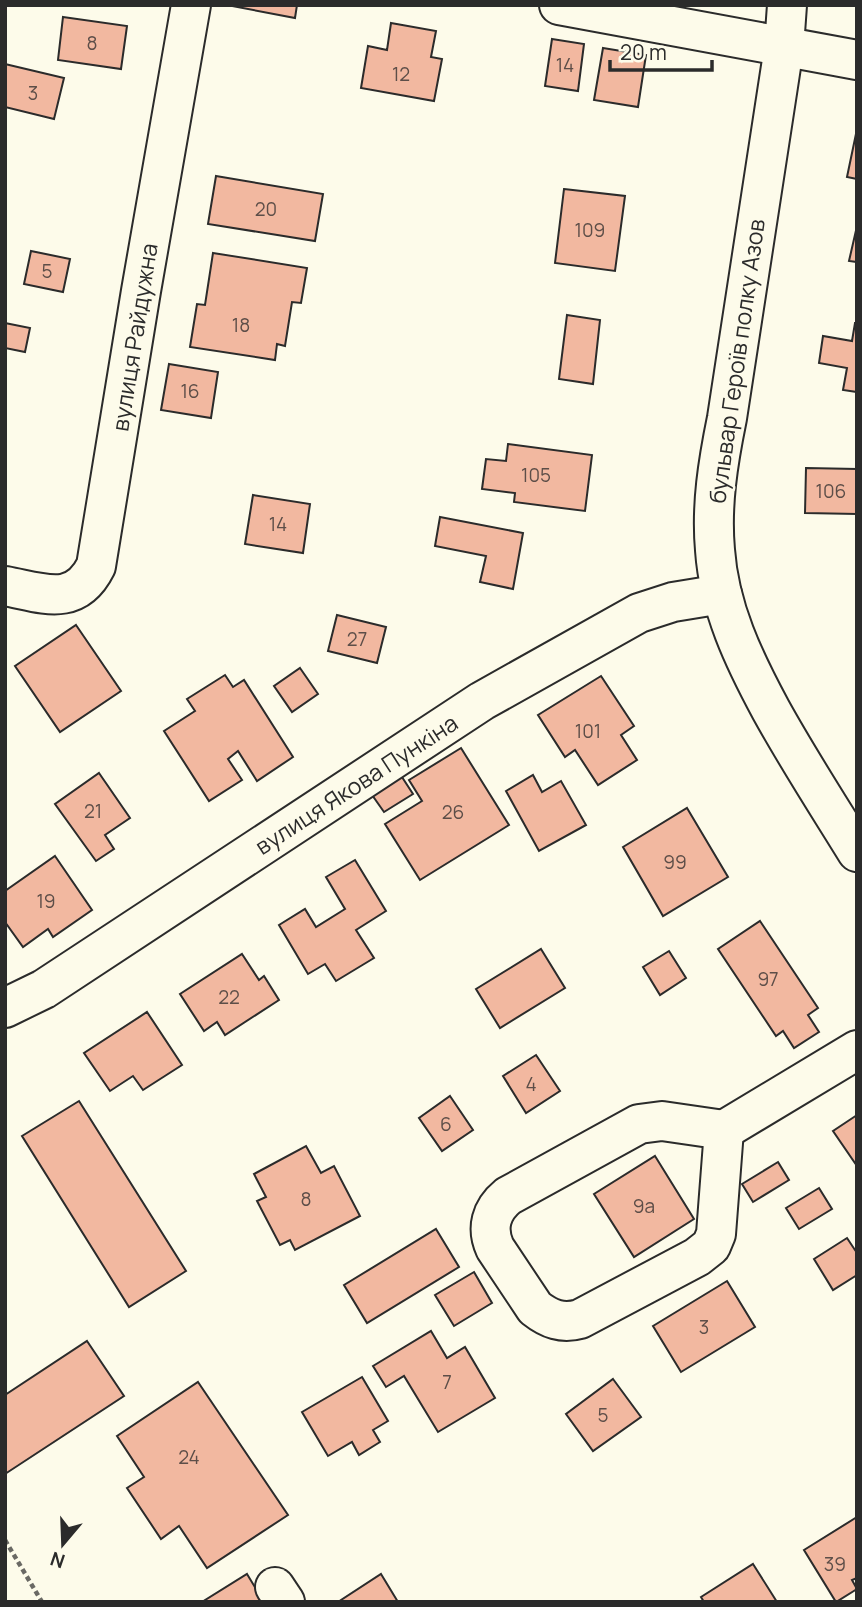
<svg xmlns="http://www.w3.org/2000/svg" width="862" height="1607" font-family="Manrope,sans-serif">
<rect width="100%" height="100%" fill="#fdfbea"/>
<!-- building -->
<g fill="#f2b8a0" stroke="#2b2b2b" stroke-width="2">
<polygon points="227,5 297,5 295,18"/>
<polygon points="63,17 127,26 121,69 58,60"/>
<polygon points="391,23 436,31 431,57 442,59 434,101 361,88 368,46 387,50"/>
<polygon points="552,39 584,44 578,91 545,86"/>
<polygon points="603,48 646,55 638,107 594,100"/>
<polygon points="5,64 64,78 54,119 5,107"/>
<polygon points="857,129 857,179 847,177"/>
<polygon points="216,176 323,194 315,241 208,224"/>
<polygon points="564,189 625,196 615,271 555,263"/>
<polygon points="857,226 857,262 849,261"/>
<polygon points="31,251 70,259 63,292 24,284"/>
<polygon points="213,253 307,268 301,303 292,302 285,346 277,344 275,360 190,347 197,304 205,305"/>
<polygon points="567,315 600,320 593,384 559,379"/>
<polygon points="5,323 30,328 25,352 5,348"/>
<polygon points="855,323 857,323 857,392 843,390 847,368 819,363 823,336 852,341"/>
<polygon points="169,364 218,372 211,418 161,410"/>
<polygon points="508,444 592,455 585,511 514,502 515,493 482,489 486,459 506,461"/>
<polygon points="806,468 857,469 857,514 805,513"/>
<polygon points="253,495 310,504 303,553 245,544"/>
<polygon points="440,517 523,533 513,589 480,582 486,556 435,546"/>
<polygon points="337,615 386,627 377,663 328,651"/>
<polygon points="76,625 121,691 60,732 15,666"/>
<polygon points="300,668 318,694 292,712 274,686"/>
<polygon points="225,675 233,687 244,680 293,757 257,781 238,751 228,759 242,780 209,801 164,731 195,711 187,699"/>
<polygon points="601,676 634,726 621,735 637,760 598,785 575,750 565,757 538,715"/>
<polygon points="461,748 509,825 420,880 385,824 422,801 409,780"/>
<polygon points="99,773 130,818 105,835 114,849 96,861 55,804"/>
<polygon points="400,774 413,794 384,812 370,792"/>
<polygon points="533,775 542,792 561,781 586,825 539,851 506,791"/>
<polygon points="687,808 728,877 663,916 623,847"/>
<polygon points="55,856 92,910 53,937 48,929 23,947 5,922 5,891"/>
<polygon points="355,860 386,911 356,930 374,958 336,981 325,964 308,974 279,925 305,909 316,927 345,909 326,877"/>
<polygon points="760,921 818,1008 808,1015 819,1032 794,1048 783,1031 776,1036 718,949"/>
<polygon points="541,949 565,988 500,1028 476,989"/>
<polygon points="669,951 686,978 660,995 643,967"/>
<polygon points="242,954 259,980 264,976 279,1000 225,1035 217,1022 204,1031 180,994"/>
<polygon points="147,1012 182,1065 143,1090 133,1076 110,1091 84,1053"/>
<polygon points="536,1055 560,1091 526,1113 503,1076"/>
<polygon points="450,1096 473,1130 442,1151 419,1118"/>
<polygon points="79,1101 186,1271 129,1307 22,1136"/>
<polygon points="857,1115 857,1166 833,1131"/>
<polygon points="306,1146 321,1173 334,1166 360,1216 295,1250 290,1240 280,1245 257,1201 266,1197 254,1174"/>
<polygon points="655,1156 694,1219 634,1257 594,1194"/>
<polygon points="778,1162 789,1180 753,1202 742,1184"/>
<polygon points="819,1188 832,1209 799,1229 786,1208"/>
<polygon points="436,1229 459,1267 367,1323 344,1285"/>
<polygon points="847,1238 857,1253 857,1275 833,1290 814,1259"/>
<polygon points="474,1272 492,1303 454,1326 435,1295"/>
<polygon points="727,1281 755,1327 681,1372 653,1326"/>
<polygon points="431,1331 447,1358 465,1347 495,1398 438,1432 404,1376 386,1387 373,1366"/>
<polygon points="87,1341 124,1396 5,1474 5,1395"/>
<polygon points="362,1377 388,1421 373,1430 380,1442 359,1455 352,1442 328,1456 302,1412"/>
<polygon points="613,1379 641,1417 593,1451 566,1414"/>
<polygon points="198,1382 288,1515 207,1568 179,1526 161,1539 127,1488 144,1477 117,1436"/>
<polygon points="857,1517 857,1578 852,1580 857,1589 836,1602 804,1550"/>
<polygon points="753,1564 777,1602 704,1602 701,1597"/>
<polygon points="247,1574 264,1602 202,1602"/>
<polygon points="381,1574 398,1602 338,1602"/>
</g>
<g fill="none" stroke-linecap="round" stroke-linejoin="round">
<!-- minor casing -->
<g stroke="#2b2b2b" stroke-width="42">
<g id="minor">
<polyline points="559,5 857,60"/>
<path d="M787,5L784,47L727,418C718,462 711,505 715,550C719,608 744,660 771,710C798,759 828,805 857,852"/>
<path d="M5,586C43,593 75,608 96,566L141,291L191,5"/>
<polyline points="5,1008 44,989 482,701 639,613 673,602 722,594"/>
<path d="M662,1121L724,1130L716,1234L711,1246L697,1257L580,1319C562,1324 549,1319 535,1308L495,1248C486,1228 491,1210 508,1196L639,1124Z"/>
<polyline points="724,1130 857,1050"/>
<polyline points="275,1587 285,1602"/>
</g>
</g>
<!-- path -->
<polyline stroke="#6a6964" stroke-width="4.5" stroke-dasharray="5 3.5" stroke-linecap="butt" points="5,1540 42,1602"/>
<!-- minor -->
<use href="#minor" stroke="#fdfbea" stroke-width="38"/>
</g>
<g text-anchor="middle" dominant-baseline="central" stroke-width="5" stroke-linejoin="round" paint-order="stroke">
<!-- number labels -->
<g font-size="19" fill="#5d4e48">
<text x="92" y="43">8</text>
<text x="565" y="65">14</text>
<text x="401" y="74">12</text>
<text x="33" y="93">3</text>
<text x="266" y="209">20</text>
<text x="590" y="230">109</text>
<text x="47" y="271">5</text>
<text x="241" y="325">18</text>
<text x="190" y="391">16</text>
<text x="536" y="475">105</text>
<text x="831" y="491">106</text>
<text x="278" y="524">14</text>
<text x="357" y="639">27</text>
<text x="588" y="731">101</text>
<text x="93" y="811">21</text>
<text x="453" y="812">26</text>
<text x="675" y="862">99</text>
<text x="46" y="901">19</text>
<text x="768" y="979">97</text>
<text x="229" y="997">22</text>
<text x="531" y="1084">4</text>
<text x="446" y="1124">6</text>
<text x="306" y="1199">8</text>
<text x="644" y="1206">9а</text>
<text x="704" y="1327">3</text>
<text x="447" y="1382">7</text>
<text x="603" y="1415">5</text>
<text x="189" y="1457">24</text>
<text x="835" y="1564">39</text>
</g>
<!-- street labels -->
<g font-size="23" fill="#2b2b2b" stroke="#fdfbea">
<text transform="translate(134 337) rotate(-81)">вулиця Райдужна</text>
<text transform="translate(736 361) rotate(-82)">бульвар Героїв полку Азов</text>
<text transform="translate(356 784) rotate(-33)">вулиця Якова Пункіна</text>
</g>
</g>
<!-- border -->
<rect width="862" height="1607" fill="none" stroke="#2b2b2b" stroke-width="14"/>
<!-- north arrow -->
<g transform="translate(63 1544) rotate(199)" stroke="#fdfbea" stroke-width="5" paint-order="stroke">
<path d="M0-5L12 26L0 18L-12 26Z" fill="#2b2b2b"/>
<text y="-10" font-size="19" font-weight="bold" text-anchor="middle" fill="#2b2b2b">N</text>
</g>
<!-- scale -->
<path d="M610 60v10h102v-10" fill="none" stroke="#2b2b2b" stroke-width="3.5"/>
<text x="620" y="60" font-size="21" fill="#2b2b2b" stroke="#fdfbea" stroke-width="5" paint-order="stroke">20 m</text>
</svg>
